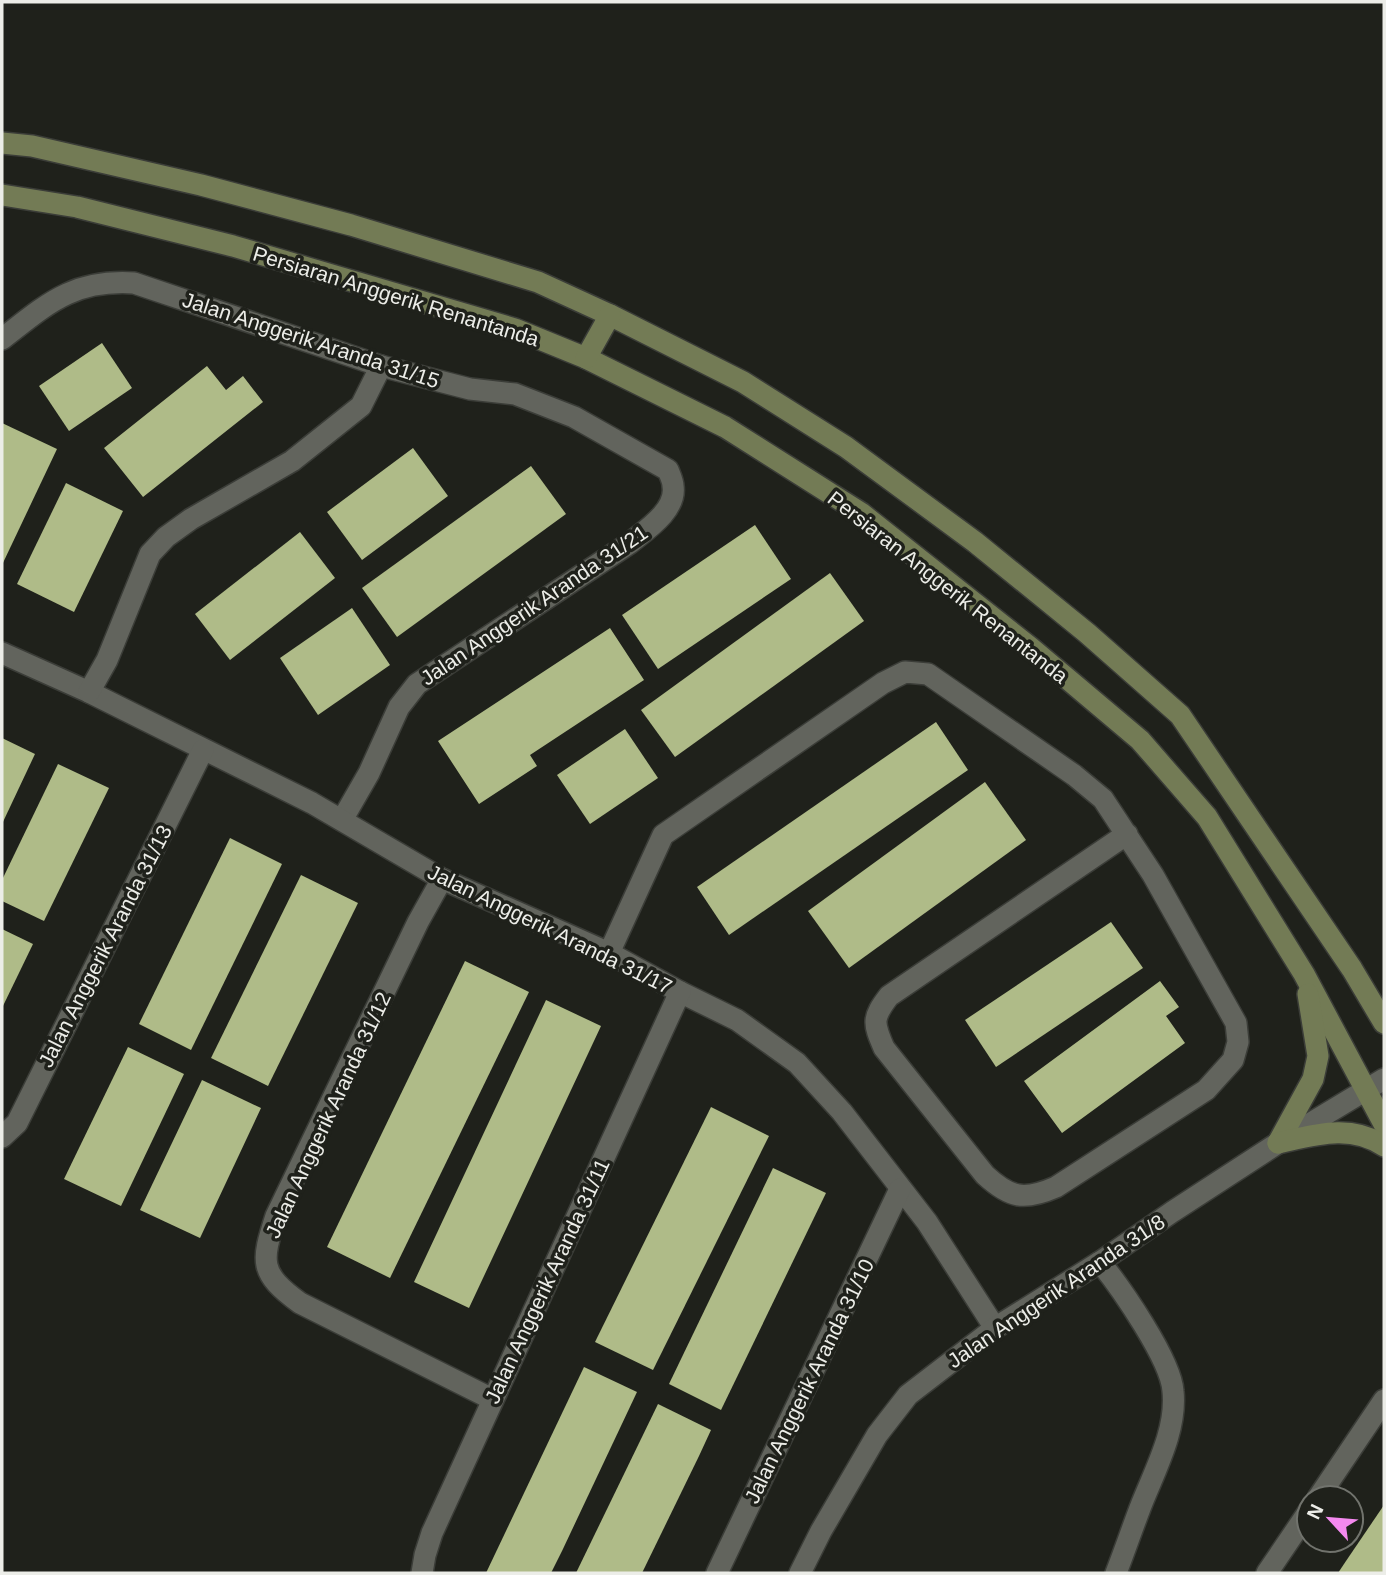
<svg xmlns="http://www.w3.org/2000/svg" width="1386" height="1575" font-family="Helvetica,sans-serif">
<rect width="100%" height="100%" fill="#1f211b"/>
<!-- building -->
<g fill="#afbb88">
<polygon points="102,343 132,388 69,431 39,386"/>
<polygon points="207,366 226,390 243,376 263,402 143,497 104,448"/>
<polygon points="2,423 57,449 2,565"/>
<polygon points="413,448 448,496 362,560 327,512"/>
<polygon points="531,466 566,514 397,637 362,588"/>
<polygon points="66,483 123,511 74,612 17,584"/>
<polygon points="755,525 791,579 658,669 622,615"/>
<polygon points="300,532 335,578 230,660 195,614"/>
<polygon points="830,573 864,621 675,757 641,710"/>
<polygon points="352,608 390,665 318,715 280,658"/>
<polygon points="610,628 644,680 530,755 537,766 479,804 438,741"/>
<polygon points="936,722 968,770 729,935 697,887"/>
<polygon points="625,729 658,778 590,824 557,775"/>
<polygon points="2,738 35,754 2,824"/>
<polygon points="58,764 109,788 44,921 2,901 2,880"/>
<polygon points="985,782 1026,840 849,968 808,911"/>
<polygon points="230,838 282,864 191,1050 139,1024"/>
<polygon points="301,875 358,903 268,1086 211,1058"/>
<polygon points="1111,922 1143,968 996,1067 965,1020"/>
<polygon points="2,929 33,944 2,1008"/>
<polygon points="465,961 529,992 390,1278 327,1247"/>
<polygon points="1160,981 1179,1007 1166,1016 1185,1043 1062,1133 1024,1081"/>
<polygon points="546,1000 601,1026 469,1308 414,1282"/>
<polygon points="128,1047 184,1074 121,1206 64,1179"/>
<polygon points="202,1080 261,1108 200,1238 140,1210"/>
<polygon points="711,1107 769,1136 653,1370 595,1342"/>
<polygon points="773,1168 826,1193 721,1410 669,1384"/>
<polygon points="584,1367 637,1392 562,1551 551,1573 486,1573"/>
<polygon points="658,1404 711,1430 699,1456 642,1573 576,1573"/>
<polygon points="1384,1505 1384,1573 1338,1573 1346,1561"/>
</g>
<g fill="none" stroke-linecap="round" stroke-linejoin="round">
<!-- street casing -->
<g stroke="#3b3d38" stroke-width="24">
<g id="street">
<path d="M2,339C47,304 73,279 134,283L381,366L470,389L515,394L574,417L668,470C670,475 673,481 673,486C677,510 646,530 630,543L417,684L399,707L369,773L342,820"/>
<polyline points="2,653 89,692 312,803 442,879 609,953 680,992 737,1020 797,1063 842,1112 927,1222 995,1328"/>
<polyline points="89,692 107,660 150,554 166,537 191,519 292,461 361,406 381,366"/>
<path d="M442,879L418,922L276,1216C261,1262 259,1273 300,1303L492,1399"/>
<path d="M609,953L663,835L883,683L905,672L928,674L1074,775L1103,799L1153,875L1236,1023L1238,1042L1233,1060L1206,1090L1056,1187C1024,1201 1010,1198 985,1175L884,1048C873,1023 872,1018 889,996L1127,834"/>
<polyline points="2,1137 17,1123 203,750"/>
<path d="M1100,1262C1121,1288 1171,1360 1173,1391C1177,1429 1156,1468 1142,1503C1133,1526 1125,1550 1116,1573"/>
<polyline points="1318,1498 1384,1400"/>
<polyline points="422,1573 425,1555 432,1533 680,992"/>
<polyline points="717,1573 900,1189"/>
<polyline points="800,1573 821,1531 877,1435 908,1395 995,1328 1100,1262 1172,1212 1278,1143 1384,1079"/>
<polyline points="1267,1573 1309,1511"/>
</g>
</g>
<!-- secondary casing -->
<g stroke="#3b3d38" stroke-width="24">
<g id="secondary">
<polyline points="2,143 32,146 201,185 351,225 538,282 610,315 743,382 846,447 975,542 1087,633 1180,715 1352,969 1384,1023"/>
<polyline points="2,195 77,207 233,246 515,329 586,358 725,427 861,513 1031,648 1140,740 1207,817 1304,974 1384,1124"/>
<polyline points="586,358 610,315"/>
<polyline points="1278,1143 1313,1079 1318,1056 1308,994"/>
<path d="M1278,1143C1314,1135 1351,1123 1384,1146"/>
</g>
</g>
<!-- street -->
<use href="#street" stroke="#62645d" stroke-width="21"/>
<!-- secondary -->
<use href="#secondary" stroke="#737b55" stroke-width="21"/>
</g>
<g text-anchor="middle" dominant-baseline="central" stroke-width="7" stroke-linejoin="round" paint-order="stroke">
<!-- street labels -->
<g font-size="21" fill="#ecede8" stroke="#1f211b">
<text transform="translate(396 296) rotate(17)">Persiaran Anggerik Renantanda</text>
<text transform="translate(311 340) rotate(18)">Jalan Anggerik Aranda 31/15</text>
<text transform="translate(948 587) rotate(38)">Persiaran Anggerik Renantanda</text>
<text transform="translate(534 605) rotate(-34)">Jalan Anggerik Aranda 31/21</text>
<text transform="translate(550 929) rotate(26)">Jalan Anggerik Aranda 31/17</text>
<text transform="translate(105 946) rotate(-63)">Jalan Anggerik Aranda 31/13</text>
<text transform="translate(328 1115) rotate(-65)">Jalan Anggerik Aranda 31/12</text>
<text transform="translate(547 1281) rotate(-65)">Jalan Anggerik Aranda 31/11</text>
<text transform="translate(1056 1291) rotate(-34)">Jalan Anggerik Aranda 31/8</text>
<text transform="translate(809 1381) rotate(-64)">Jalan Anggerik Aranda 31/10</text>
</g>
</g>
<!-- border -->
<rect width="1386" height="1575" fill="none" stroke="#ecede8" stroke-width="7"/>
<!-- north arrow -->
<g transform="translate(1330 1519) rotate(296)"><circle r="33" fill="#1f211b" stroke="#71736d" stroke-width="2"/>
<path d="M0-5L12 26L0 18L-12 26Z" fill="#f489ef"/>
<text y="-10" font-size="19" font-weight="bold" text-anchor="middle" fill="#ecede8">N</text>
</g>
</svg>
